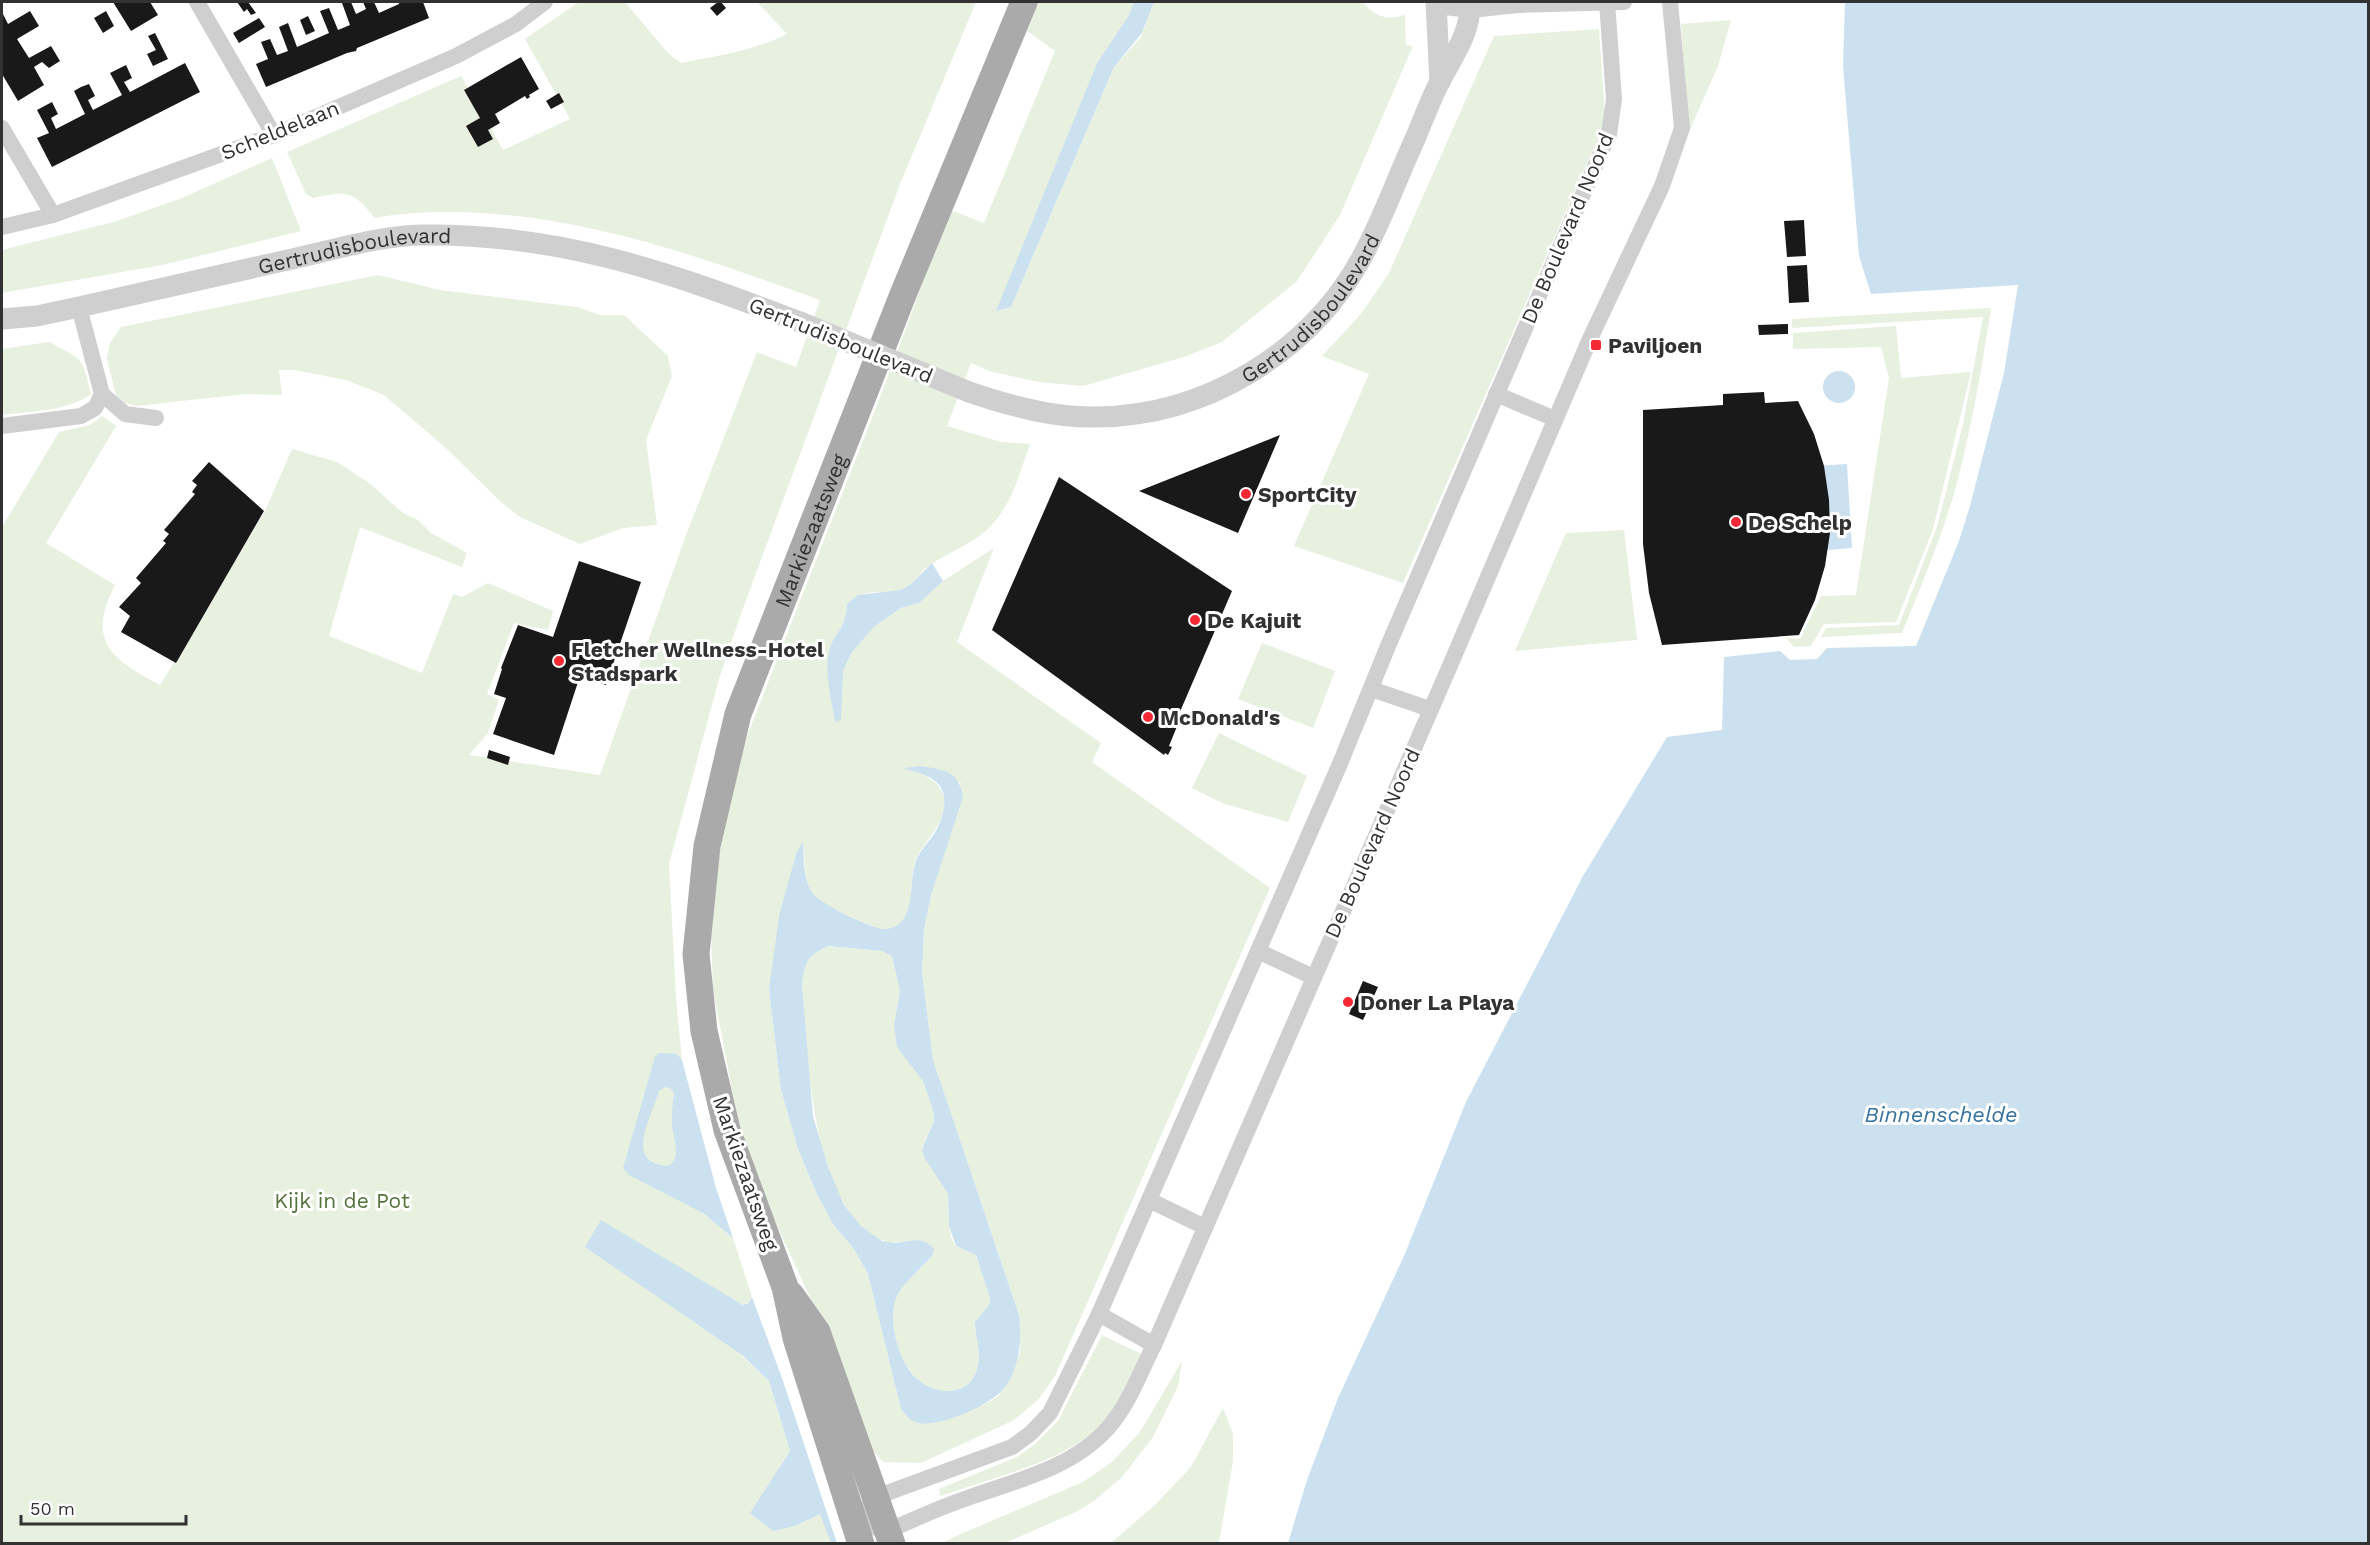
<svg xmlns="http://www.w3.org/2000/svg" width="2370" height="1545" font-family="'Work Sans',sans-serif">
<rect width="100%" height="100%" fill="#fff"/>
<!-- green -->
<g fill="#e8f0e0" fill-rule="evenodd">
<path d="M579,2H625L668,53L681,63C716,56 754,51 787,34L757,2H976L900,184L742,611L719,679L669,864L676,997L682,1060L677,1054L670,1088L674,1093L672,1116L700,1211L733,1238L752,1297L747,1303L743,1305L725,1295L742,1356L769,1381L790,1451L780,1466L795,1526L821,1513L831,1543H2V527L59,432L90,425L102,416L116,426L46,543L115,585C86,641 111,659 160,685L265,511L292,449L337,462L369,483L403,513L418,520L431,533L467,553L462,567L360,527L329,636L422,673L453,594L462,597L488,583L553,611L548,630L514,623L487,694L499,700L488,733L469,755L600,775L685,538L757,352L796,367L820,300C701,257 580,213 452,212C426,212 400,213 375,218C352,190 348,191 313,198L306,194L287,152L461,76L503,150L570,119L525,39Z"/>
<path d="M1037,2H1134L1129,15L1097,63L997,311L1011,307L1114,67L1141,37L1154,2H1363C1373,16 1389,22 1405,14L1406,45L1413,46L1340,215L1297,281L1222,342L1184,357L1083,386L1038,382L989,371L971,363L947,426L1001,442L1030,444C1017,480 1009,517 975,539C960,549 942,556 927,567C918,574 914,584 903,589C882,598 870,584 847,604C846,631 833,632 829,652C825,669 832,704 835,722L843,671L852,652L875,626L901,608L919,603L943,581L994,548L957,642L1101,743L1092,762L1270,888L1055,1376L1038,1400L1014,1420L921,1463L883,1462L866,1443L813,1304L755,1178L741,1137L713,989L710,905L736,764L879,400L950,210L984,223L1055,51L1023,28ZM905,768L961,783L946,847L931,895L924,930L922,973L933,1060L1019,1315L1020,1353L1007,1384L999,1395L991,1401L953,1418L901,1409L868,1274L854,1249L833,1224L817,1194L798,1149L781,1090L769,990L791,874L796,854L803,843C806,858 803,877 811,892C813,895 817,900 820,902C825,906 877,929 883,930C886,930 894,927 896,926C916,914 909,881 915,862C923,840 949,823 944,797C940,779 921,774 905,768Z"/>
<polygon points="1731,20 1718,66 1677,159 1685,84 1681,24"/>
<polygon points="1599,29 1605,115 1601,131 1403,583 1294,546 1369,374 1322,356 1361,314 1389,273 1494,36"/>
<polygon points="272,158 301,231 162,265 2,293 2,250 114,222 182,198"/>
<polygon points="378,275 440,290 577,307 600,315 624,315 668,356 672,376 646,440 657,525 623,528 580,544 520,517 501,502 447,449 384,395 346,380 295,370 279,370 282,395 245,394 136,406 125,403 118,398 115,392 107,358 110,343 121,327"/>
<path d="M1991,308C1982,367 1972,425 1957,483C1943,534 1922,584 1902,633L1821,637L1826,628L1899,625L1937,527L1963,424L1983,317L1792,328V319Z"/>
<polygon points="1896,326 1901,378 1971,372 1933,529 1896,622 1824,624 1811,646 1794,647 1786,638 1800,639 1821,596 1856,595 1889,378 1881,347 1793,349 1793,333"/>
<path d="M49,342C83,360 82,355 91,394C66,412 31,411 2,415V349Z"/>
<polygon points="1624,530 1637,640 1515,651 1566,533"/>
<polygon points="1262,643 1335,671 1313,728 1238,699"/>
<polygon points="1219,733 1307,776 1288,822 1222,803 1192,788"/>
<path d="M828,946L882,951L892,956L900,991L894,1025L914,1068L923,1081L933,1110L934,1121L922,1148L924,1156L948,1194L949,1226L952,1240L956,1246L976,1255L990,1298L989,1305L975,1322C975,1339 983,1354 976,1372C966,1399 932,1394 915,1377C898,1360 886,1317 898,1294C904,1283 922,1267 932,1256L918,1240C907,1242 893,1245 882,1240C810,1208 808,1053 802,985C805,962 806,957 828,946Z"/>
<path d="M1102,1335L1143,1355C1130,1383 1116,1412 1093,1432C1058,1463 985,1480 940,1496L939,1489L1017,1457L1035,1444L1058,1421Z"/>
<polygon points="1182,1361 1178,1386 1153,1437 1122,1477 1095,1500 1078,1511 1005,1543 943,1543 956,1536 1083,1482 1112,1462 1140,1432"/>
<polygon points="1223,1408 1233,1434 1233,1461 1219,1543 1111,1543 1155,1505 1191,1467"/>
</g>
<!-- water -->
<g fill="#cbe1f0" fill-rule="evenodd">
<polygon points="1134,2 1154,2 1142,33 1114,67 1011,307 996,311 1097,63 1129,15"/>
<polygon points="1845,2 2368,2 2368,1543 1288,1543 1307,1480 1338,1398 1404,1256 1466,1102 1583,876 1667,737 1722,730 1724,657 1780,651 1790,660 1817,659 1827,648 1916,646 1959,541 1970,506 2004,373 2018,285 1871,294 1859,256 1843,66"/>
<circle cx="1839" cy="387" r="16"/>
<polygon points="1847,464 1852,548 1816,551 1814,466"/>
<path d="M932,563L943,581L919,603L901,608L875,626L852,652L843,671L841,720L835,722C832,703 824,671 829,652C833,632 846,631 847,604L858,595L901,590L911,584Z"/>
<path d="M921,766C945,770 959,771 963,797L931,895L924,930L922,973L933,1060L1019,1315C1022,1340 1020,1364 1006,1386C992,1405 942,1427 918,1423C911,1422 906,1415 901,1409L868,1274L854,1249L833,1224L817,1194L798,1149L781,1090L769,990L779,916L796,854L803,841C804,858 803,876 811,891C817,903 867,926 882,929C887,930 895,927 899,924C915,909 909,884 915,864C918,853 925,846 932,837C941,825 950,800 940,786C932,775 915,772 903,768ZM828,946L882,951L892,956L900,991L894,1025L897,1047L923,1081L933,1110L934,1121L922,1149L924,1157L948,1194L949,1226L956,1246L976,1255L990,1298L989,1305L975,1322C975,1339 983,1354 976,1372C966,1399 932,1394 915,1377C898,1360 886,1317 898,1294C904,1283 922,1267 932,1256L934,1249L926,1242L918,1240L895,1243L882,1241L861,1226L844,1205L828,1167L813,1116L802,985C805,962 806,957 828,946Z"/>
<path d="M659,1053L677,1054L682,1060L716,1188L733,1238L703,1213L629,1175L623,1168L655,1057ZM665,1087L670,1088L674,1093C673,1103 671,1113 672,1123C672,1138 683,1156 669,1166C623,1164 651,1118 659,1091Z"/>
<polygon points="601,1220 743,1305 748,1303 752,1297 782,1378 837,1543 831,1543 820,1514 795,1526 773,1531 750,1513 790,1451 769,1381 742,1355 585,1247"/>
</g>
<!-- building -->
<g fill="#191919">
<polygon points="113,2 150,2 158,15 131,31"/>
<polygon points="237,2 248,2 256,13 251,15 247,9 244,12"/>
<polygon points="346,2 351,2 356,14 366,9 363,2 374,2 379,13 399,4 399,2 423,2 429,18 357,48 356,51 347,53 266,87 256,64 268,59 261,42 270,39 277,55 288,51 279,27 288,23 297,47 329,33 320,11 329,8 338,30 350,25 342,3"/>
<polygon points="718,2 721,2 726,8 717,16 710,8"/>
<polygon points="30,11 39,26 17,39 29,58 51,46 60,61 49,68 42,62 34,67 44,85 18,101 2,74 2,12 8,24"/>
<polygon points="106,11 114,26 103,33 94,18"/>
<polygon points="308,16 315,31 306,35 300,20"/>
<polygon points="259,18 265,27 239,43 233,33"/>
<polygon points="155,33 168,59 153,66 147,54 156,50 148,36"/>
<polygon points="521,57 539,89 529,95 530,97 527,99 525,96 495,114 500,123 488,130 493,139 478,147 466,126 480,118 464,90"/>
<polygon points="185,63 200,92 52,167 37,138 49,133 37,110 52,102 58,114 51,118 56,129 85,114 74,91 81,87 89,84 95,96 88,100 93,110 122,95 110,73 126,65 132,78 124,82 130,92"/>
<polygon points="559,93 564,102 551,109 546,101"/>
<polygon points="1804,220 1806,256 1787,257 1784,221"/>
<polygon points="1807,265 1809,302 1789,303 1787,266"/>
<polygon points="1788,324 1788,334 1759,335 1758,325"/>
<polygon points="1764,392 1765,403 1798,401 1814,434 1824,466 1829,500 1830,533 1825,566 1815,600 1799,635 1662,645 1649,593 1643,544 1643,410 1723,405 1723,394"/>
<polygon points="1280,435 1238,533 1139,491"/>
<polygon points="209,462 264,511 176,663 121,632 130,616 119,607 141,583 136,578 166,543 163,541 169,534 164,530 195,494 192,492 197,485 192,481"/>
<polygon points="1059,477 1232,591 1179,714 1184,717 1181,725 1178,724 1169,746 1172,747 1168,755 1165,753 1164,755 992,630"/>
<polygon points="579,561 641,582 606,685 580,676 554,755 493,734 506,698 494,694 502,669 501,668 518,625 553,637"/>
<polygon points="489,750 510,757 508,765 487,758"/>
<polygon points="1363,981 1378,987 1363,1020 1349,1014"/>
</g>
<g fill="none" stroke-linecap="round" stroke-linejoin="round">
<!-- minor -->
<g stroke="#cfcfcf" stroke-width="16">
<polyline points="197,2 274,135"/>
<path d="M1607,2L1614,99L1609,134L1388,646L1339,766L1099,1314L1050,1413L1031,1433L1012,1447L876,1497L854,1522L888,1531C916,1518 944,1506 973,1496C1019,1480 1073,1467 1107,1429C1128,1406 1140,1373 1154,1345L1449,668L1589,341L1662,186L1682,128L1670,2"/>
<polyline points="1436,6 1470,10 1518,5 1624,2"/>
<polyline points="2,128 53,215"/>
<polyline points="2,227 53,215 274,135 456,56 516,24 545,2"/>
<polyline points="102,394 125,414 156,418"/>
<polyline points="1496,394 1555,419"/>
<polyline points="2,426 81,416 95,408 102,394 79,307"/>
<polyline points="1371,689 1430,709"/>
<polyline points="1258,951 1313,977"/>
<polyline points="1149,1200 1205,1227"/>
<polyline points="1099,1314 1154,1345"/>
</g>
<!-- tertiary -->
<g stroke="#cfcfcf" stroke-width="21">
<polyline points="1436,2 1440,82"/>
<path id="s1" d="M2,319L37,316L79,307C153,290 227,273 301,257C340,248 381,236 422,235C560,233 672,273 800,322"/>
<path id="s2" d="M969,392C1010,406 1054,418 1097,417C1205,416 1309,353 1361,259C1382,221 1397,178 1415,139C1423,120 1431,99 1440,81C1454,55 1471,32 1470,2"/>
</g>
<!-- primary -->
<g stroke="#aaa" stroke-width="27">
<polyline points="791,1295 817,1332 892,1544"/>
<path id="s3" d="M861,1544L796,1338L785,1287L727,1130L704,1031L696,954L707,846L738,714L902,297L1024,2"/>
</g>
<!-- tertiary-bridge -->
<polyline stroke="#cfcfcf" stroke-width="21" points="800,322 969,392"/>
</g>
<!-- markers -->
<g fill="#f52934" stroke="#fff" stroke-width="2">
<rect x="1590" y="339" width="12" height="12" rx="3"/>
<circle cx="1246" cy="494" r="6"/>
<circle cx="1736" cy="522" r="6"/>
<circle cx="1195" cy="620" r="6"/>
<circle cx="559" cy="661" r="6"/>
<circle cx="1148" cy="717" r="6"/>
<circle cx="1348" cy="1002" r="6"/>
</g>
<g text-anchor="middle" dominant-baseline="central" stroke-width="6" stroke-linejoin="round" paint-order="stroke">
<!-- street labels -->
<g font-size="21" fill="#323232" stroke="#fff">
<text transform="translate(280 130) rotate(-22)">Scheldelaan</text>
<text transform="translate(1567 228) rotate(-67)">De Boulevard Noord</text>
<text stroke="none"><textPath href="#s1" startOffset="360">Gertrudisboulevard</textPath></text>
<text stroke="none"><textPath href="#s2" startOffset="382">Gertrudisboulevard</textPath></text>
<text transform="translate(841 340) rotate(22)">Gertrudisboulevard</text>
<text stroke="none"><textPath href="#s3" startOffset="1056">Markiezaatsweg</textPath></text>
<text transform="translate(1372 843) rotate(-66)">De Boulevard Noord</text>
<text transform="translate(746 1173) rotate(71)">Markiezaatsweg</text>
</g>
<!-- poi labels -->
<g font-size="21" font-weight="bold" fill="#323232" stroke="#fff" text-anchor="start">
<text x="1608" y="345">Paviljoen</text>
<text x="1258" y="494">SportCity</text>
<text x="1748" y="522">De Schelp</text>
<text x="1207" y="620">De Kajuit</text>
<text x="571" y="649">Fletcher Wellness-Hotel<tspan x="571" dy="24">Stadspark</tspan></text>
<text x="1160" y="717">McDonald's</text>
<text x="1360" y="1002">Doner La Playa</text>
</g>
<!-- park labels -->
<g font-size="21" fill="#54733a" stroke="#fff">
<text x="342" y="1200">Kijk in de Pot</text>
</g>
<!-- water labels -->
<g font-size="22" font-style="italic" fill="#37749e" stroke="#fff">
<text x="1941" y="1114">Binnenschelde</text>
</g>
</g>
<!-- border -->
<rect width="2370" height="1545" fill="none" stroke="#323232" stroke-width="6"/>
<!-- scale -->
<path d="M21 1515v9h165v-9" fill="none" stroke="#323232" stroke-width="3"/>
<text x="30" y="1515" font-size="18" fill="#323232" stroke="#ffffff" stroke-width="4.5" paint-order="stroke">50 m</text>
</svg>
